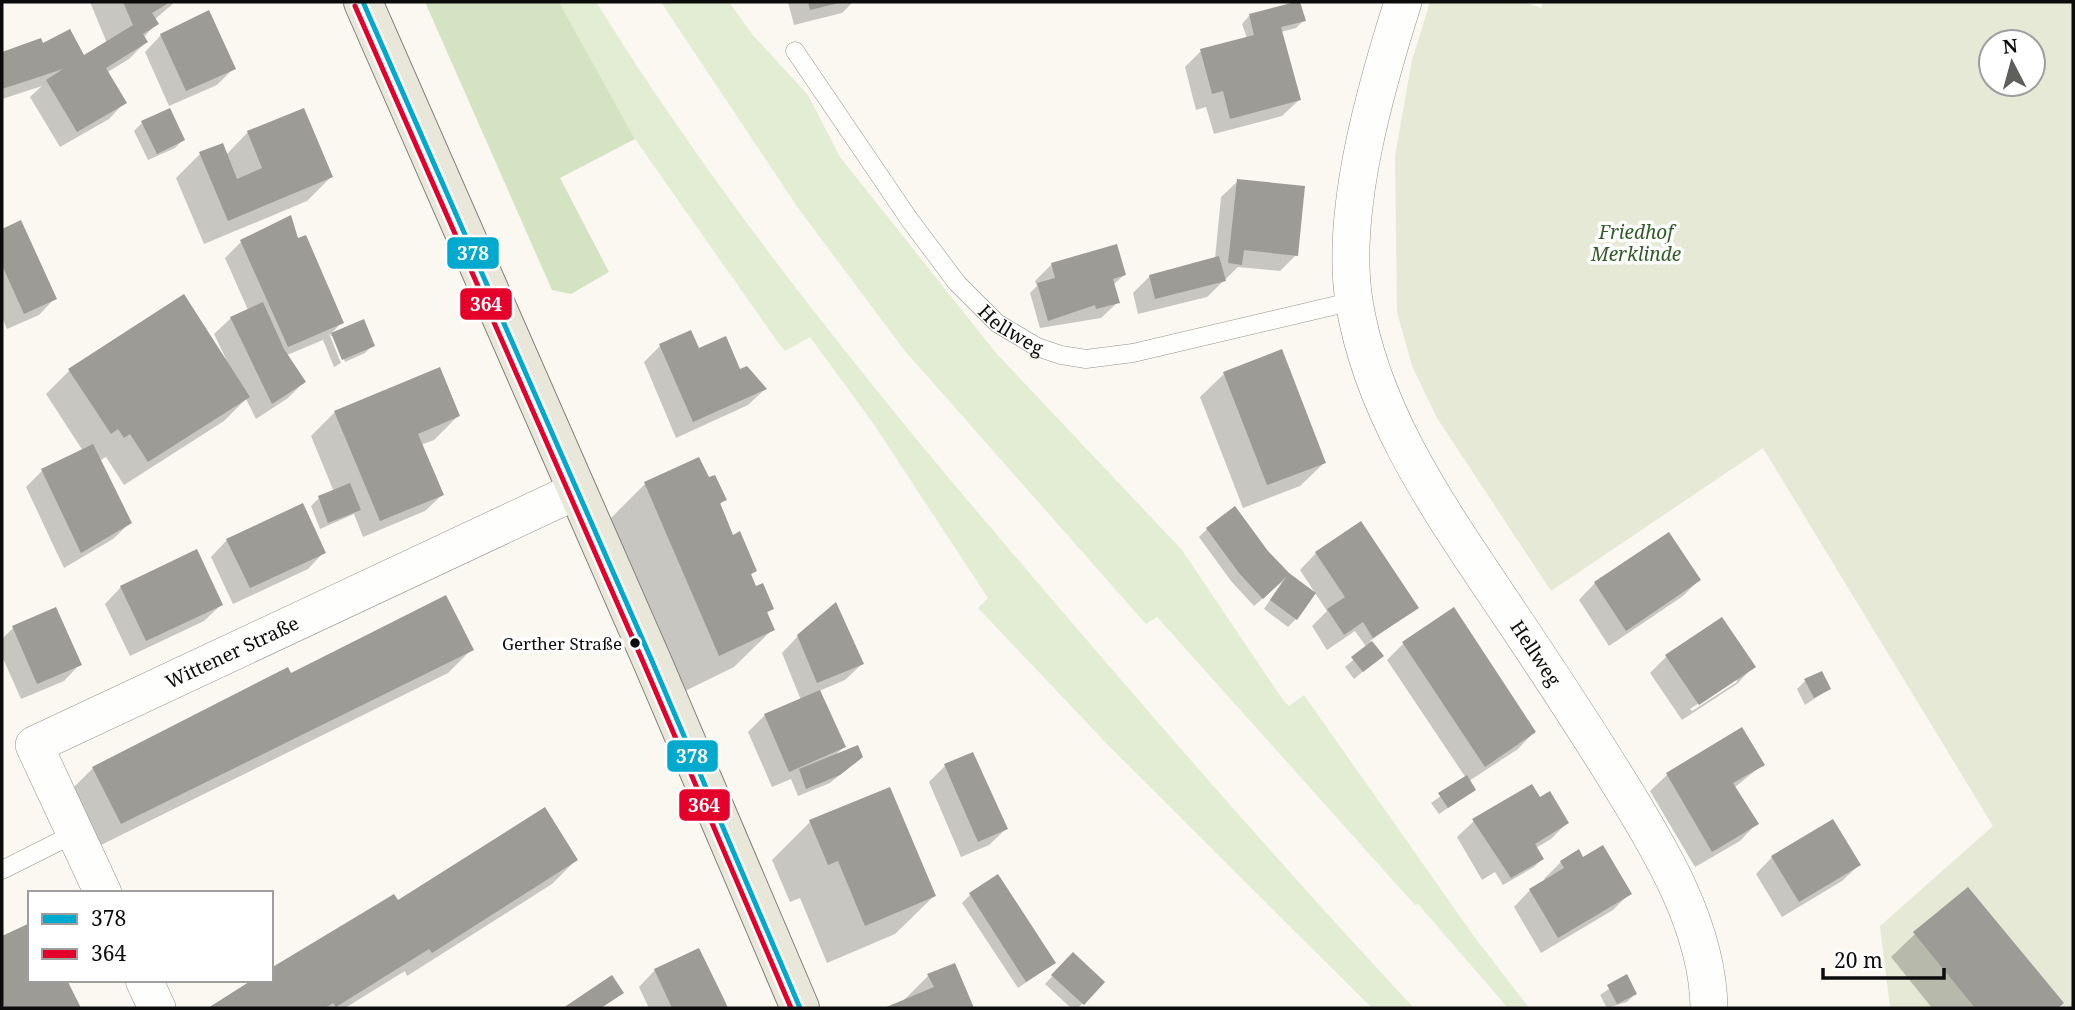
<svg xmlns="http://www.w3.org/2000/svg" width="2075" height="1010" font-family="'Noto Serif',serif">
<rect width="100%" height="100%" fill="#faf8f0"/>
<!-- green -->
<g fill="#e3edd3">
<path d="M559,2H596C725,209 879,398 1038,583C1161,727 1285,870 1414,1008H1372L1108,745L978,608L988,598L873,423L810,337L785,351L777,341L635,139Z"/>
<polygon points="661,2 729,2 752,34 808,95 840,157 996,353 1182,550 1283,700 1289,706 1304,695 1473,935 1529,1008 1508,1008 1418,904 1415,905 1157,617 1146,624 905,351 798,208"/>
</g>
<!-- forest -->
<polygon fill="#d4e4c2" points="425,2 559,2 635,139 560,178 609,272 571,294 552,290"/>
<!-- cemetery -->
<path fill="#e5e9d6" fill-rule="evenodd" d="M1430,2H1524L1541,8L1544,2H2073V1008H1890L1880,926L1993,826L1763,448L1551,591L1437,418L1412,366L1397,312L1395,156L1412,60ZM1991,42H2033V84H1991Z"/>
<!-- shadow -->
<g fill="#0003" fill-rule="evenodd">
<polygon points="90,2 175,2 154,20 156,24 143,38 146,42 129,59 106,73 125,102 109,119 60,147 30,97 42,86 2,99 2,54 40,40 42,45 84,58 107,43"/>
<polygon points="788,2 853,2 842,13 794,25"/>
<polygon points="1299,2 1304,20 1296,28 1281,32 1299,100 1282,116 1214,134 1206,107 1196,110 1185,67 1201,51 1247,38 1242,24 1249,16"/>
<polygon points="161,35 233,69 217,85 169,106 145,52"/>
<polygon points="142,123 183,140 175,148 148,160 134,131"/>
<polygon points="248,132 331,177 307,201 204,244 176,178 200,154 226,155"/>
<polygon points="1238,181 1296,255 1280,271 1238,267 1207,297 1138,314 1133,293 1150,276 1215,259 1221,197"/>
<polygon points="20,223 55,298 39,315 7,329 2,317 2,231"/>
<polygon points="297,240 342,322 329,336 363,322 373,345 365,353 345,362 334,336 330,336 341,363 334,367 323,340 287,355 304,382 288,398 256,419 246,399 224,421 124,485 106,457 99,461 130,523 113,539 64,568 26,487 42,471 83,451 46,394 70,370 226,359 214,334 231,318 248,310 225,258 242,241"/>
<polygon points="1052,264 1124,275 1113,285 1118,302 1101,318 1040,328 1030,293 1037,286 1035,281"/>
<polygon points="660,346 698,350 765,389 748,405 676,438 644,362"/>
<polygon points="1224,374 1324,463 1300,486 1243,508 1200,397"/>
<polygon points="335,412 458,416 434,440 421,445 442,495 425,511 363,537 354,514 320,529 311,506 319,498 334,492 311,436"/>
<polygon points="708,480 724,500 719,506 733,537 755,570 750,576 755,589 772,608 766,614 773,629 734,667 681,693 607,522 645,484"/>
<polygon points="1207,529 1267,553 1288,575 1296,619 1288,627 1264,609 1282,582 1254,606 1231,581 1199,537"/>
<polygon points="227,540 324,552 308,569 233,604 211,557"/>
<polygon points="1316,553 1416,608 1370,641 1381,656 1354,679 1345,667 1367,648 1355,631 1327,650 1312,626 1327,611 1300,570"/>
<polygon points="1699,580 1683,596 1609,646 1579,600 1595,583"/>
<polygon points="121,587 221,605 204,621 130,656 105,604"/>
<polygon points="13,628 80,664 64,681 21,699 2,656 2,639"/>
<polygon points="798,636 862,664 845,680 819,691 844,747 833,757 853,764 830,783 798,796 791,779 772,787 748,732 765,715 801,700 782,653"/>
<polygon points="1404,643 1534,732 1518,749 1469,781 1474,790 1439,814 1431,803 1466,778 1387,660"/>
<polygon points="472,649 448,673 97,847 69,792 93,768 290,675"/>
<path d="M1666,657L1753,667L1737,684L1682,720L1650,673ZM1737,678V682L1692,711L1690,709Z"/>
<polygon points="1805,681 1829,689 1805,705 1797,689"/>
<polygon points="1741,729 1762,765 1734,788 1756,824 1740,841 1695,867 1650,791 1667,775"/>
<polygon points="945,766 1006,829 989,845 961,857 929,782"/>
<polygon points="1539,799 1567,823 1551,839 1536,848 1542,859 1534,867 1503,885 1495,872 1482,880 1457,837 1474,821"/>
<polygon points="810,822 934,896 895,934 827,963 800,898 790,902 772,860"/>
<polygon points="1772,857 1859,865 1842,881 1782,917 1756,874"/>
<polygon points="1583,859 1630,893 1613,910 1541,953 1514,907 1530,890 1546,881 1544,879 1561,862"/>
<polygon points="576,860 552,884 407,976 405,971 345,1008 211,1008 257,980 271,980 397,902"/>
<polygon points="970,895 1054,963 1018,988 962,903"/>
<polygon points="30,925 30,980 65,980 79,1008 2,1008 2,938"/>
<polygon points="1915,934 2061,1003 2056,1008 1932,1008 1891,957"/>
<polygon points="699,950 726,1008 649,1008 639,987 655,970"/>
<polygon points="1073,954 1103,982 1078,1008 1071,1008 1045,984"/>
<polygon points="954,966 972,1008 889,1008 901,1003 928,976"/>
<polygon points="1626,977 1635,994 1627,1002 1607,1008 1600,995"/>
</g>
<!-- building -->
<g fill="#9d9b96">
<polygon points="123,2 170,2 152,13 159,24 143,34 148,42 106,68 127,103 77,132 46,80 63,69 2,89 2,52 41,38 43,43 70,29 84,55 133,25"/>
<polygon points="808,2 839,2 839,3 810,10"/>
<polygon points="1295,2 1300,2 1306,21 1281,27 1301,100 1230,119 1223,91 1212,94 1200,49 1254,35 1249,14"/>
<polygon points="209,10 236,69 186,91 160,34"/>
<polygon points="170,108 185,140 157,154 141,121"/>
<polygon points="304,108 333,177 228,221 199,152 223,143 237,179 262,168 247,131"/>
<polygon points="1237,179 1305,186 1298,256 1244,250 1242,265 1228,263"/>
<polygon points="291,215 298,238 306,235 344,323 288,347 240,240"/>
<polygon points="21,220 57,299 24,314 2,265 2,229"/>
<polygon points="1117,244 1126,275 1113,279 1120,303 1096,309 1095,305 1048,321 1037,283 1055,278 1051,263"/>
<polygon points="1219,256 1226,281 1155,299 1149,275"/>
<polygon points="184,294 250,397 148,462 130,434 124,438 118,429 111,434 68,369"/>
<polygon points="263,302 284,349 306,382 272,404 230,317"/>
<polygon points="364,319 375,346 342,360 331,333"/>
<polygon points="691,330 699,348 726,336 740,369 747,366 767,389 693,422 659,344"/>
<polygon points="1282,349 1326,463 1267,485 1223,372"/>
<polygon points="440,367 460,416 418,434 444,495 380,521 334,411"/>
<polygon points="93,444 132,523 81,553 41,469"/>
<polygon points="699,457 709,477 715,475 727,500 720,503 725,515 733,535 740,531 757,571 751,574 756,586 763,583 774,609 767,612 775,630 719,656 644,482"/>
<polygon points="350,483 361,510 328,523 318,496"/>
<polygon points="303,503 326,553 250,588 226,539"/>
<polygon points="1235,506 1268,551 1289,573 1316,593 1297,620 1270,600 1287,576 1263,599 1239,573 1206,528"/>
<polygon points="1361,521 1419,608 1373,638 1363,622 1344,635 1327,609 1345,597 1315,552"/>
<polygon points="1669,532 1701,580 1626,631 1594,582"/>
<polygon points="197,549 223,605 146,641 120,586"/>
<polygon points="446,595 474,650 121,824 92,767 288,667 291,673"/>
<polygon points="836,602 864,664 817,683 797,635"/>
<polygon points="56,607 82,665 37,684 12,626"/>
<polygon points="1454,607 1536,732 1485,767 1402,642"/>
<polygon points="1722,617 1756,667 1699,705 1665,655"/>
<polygon points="1372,641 1384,656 1363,672 1351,657"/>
<polygon points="1822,671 1831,689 1814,698 1804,679"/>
<polygon points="820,690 846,747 789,772 764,714"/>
<polygon points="1742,727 1765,765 1733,783 1759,824 1712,852 1666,773"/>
<polygon points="858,745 863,757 840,775 806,789 799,769"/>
<polygon points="973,752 1008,829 978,842 944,764"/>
<polygon points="1467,775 1476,790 1448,808 1438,793"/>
<polygon points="1532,784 1540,797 1550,791 1569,823 1535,844 1544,859 1511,878 1472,819"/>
<polygon points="890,787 936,896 865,926 838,861 828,865 809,820"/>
<polygon points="545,807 578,860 432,953 429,949 336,1007 333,1003 325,1008 208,1008 252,980 271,980 271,968 394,894 398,900"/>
<polygon points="1833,819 1861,865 1799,902 1771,856"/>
<polygon points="1603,845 1632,894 1558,938 1529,889 1564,868 1560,861 1579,849 1583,857"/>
<polygon points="998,874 1056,963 1026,982 969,893"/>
<polygon points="1968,887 2064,1003 2058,1008 1975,1008 1913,932"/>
<polygon points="30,923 30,980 67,980 81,1008 5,1008 2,1001 2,936"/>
<polygon points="699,948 723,997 728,1008 672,1008 654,969"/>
<polygon points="1073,952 1105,982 1084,1005 1051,975"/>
<polygon points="955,963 974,1008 884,1008 934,987 927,974"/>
<polygon points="1627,974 1637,994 1617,1004 1607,985"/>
<polygon points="612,975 624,993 601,1008 563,1008"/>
</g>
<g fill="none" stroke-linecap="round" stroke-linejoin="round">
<!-- service casing -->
<g stroke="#93928f" stroke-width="19">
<g id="service">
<path id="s1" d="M795,51L909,219L957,283L997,323L1037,347L1061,355L1086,359L1133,353L1354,301"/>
<polyline points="2,870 76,833"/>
</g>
</g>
<!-- minor casing -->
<g stroke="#93928f" stroke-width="38">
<g id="minor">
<path id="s2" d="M1403,2C1376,87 1340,211 1354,301C1372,415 1442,513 1505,607C1544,665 1583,724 1620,784C1661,850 1708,928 1709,1008"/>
<path id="s3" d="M103,893L34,745L576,491"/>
<polyline points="144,980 157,1008"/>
</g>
</g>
<!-- primary casing -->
<g stroke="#80807c" stroke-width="40">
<polyline id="primary" points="363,2 652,661 800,1008"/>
</g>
<!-- service -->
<use href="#service" stroke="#fefefd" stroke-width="18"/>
<!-- minor -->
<use href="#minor" stroke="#fefefd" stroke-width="37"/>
<!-- primary -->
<use href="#primary" stroke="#e9e6da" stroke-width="38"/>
<!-- bus-1 casing -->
<g stroke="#fff" stroke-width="10">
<polyline id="bus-1" points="363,2 652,661 800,1008"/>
</g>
<!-- bus-2 casing -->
<g stroke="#fff" stroke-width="10">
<polyline id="bus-2" points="355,6 644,664 791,1008"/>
</g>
<!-- bus-1 -->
<use href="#bus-1" stroke="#00a9ce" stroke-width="5"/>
<!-- bus-2 -->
<use href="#bus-2" stroke="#e4002b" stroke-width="5"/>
</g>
<!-- markers -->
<circle fill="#0c0c0c" stroke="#fff" stroke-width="2.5" cx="635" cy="643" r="6"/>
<g text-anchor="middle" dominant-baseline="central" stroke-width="7" stroke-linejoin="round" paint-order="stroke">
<!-- bus labels -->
<g font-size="17" fill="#0c0c0c" stroke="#fff" text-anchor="end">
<text x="622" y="643">Gerther Straße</text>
</g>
<!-- park labels -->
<g font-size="19" font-style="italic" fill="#2f5c24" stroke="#fff">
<text x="1636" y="232">Friedhof<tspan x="1636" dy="22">Merklinde</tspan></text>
</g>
<!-- street labels -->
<g font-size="19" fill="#0c0c0c" stroke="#fff">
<text stroke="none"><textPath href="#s1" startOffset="355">Hellweg</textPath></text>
<text stroke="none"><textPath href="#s3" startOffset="382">Wittener Straße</textPath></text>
<text stroke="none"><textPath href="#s2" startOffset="705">Hellweg</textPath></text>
</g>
</g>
<g stroke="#fff" stroke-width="2.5">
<rect x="446" y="236" width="54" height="34" rx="7" fill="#00a9ce"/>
<rect x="459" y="287" width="54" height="34" rx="7" fill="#e4002b"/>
<rect x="666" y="739" width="53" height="34" rx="7" fill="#00a9ce"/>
<rect x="678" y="788" width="53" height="34" rx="7" fill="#e4002b"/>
</g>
<g font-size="19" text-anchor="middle" font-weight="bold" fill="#fff">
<text x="473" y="260">378</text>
<text x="486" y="311">364</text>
<text x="692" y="763">378</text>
<text x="704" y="812">364</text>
</g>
<!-- border -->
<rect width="2075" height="1010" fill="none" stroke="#0c0c0c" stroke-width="7"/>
<!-- legend -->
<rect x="28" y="891" width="245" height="91" fill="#ffffff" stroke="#9e9e9e" stroke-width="2"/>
<rect x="42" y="914" width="35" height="10" fill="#00a9ce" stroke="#9e9e9e" stroke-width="2"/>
<text x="91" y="926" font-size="21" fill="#0c0c0c">378</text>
<rect x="42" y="949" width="35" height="10" fill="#e4002b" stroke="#9e9e9e" stroke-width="2"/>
<text x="91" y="961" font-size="21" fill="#0c0c0c">364</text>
<!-- north arrow -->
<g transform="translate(2012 63) rotate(354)"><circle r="33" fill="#ffffff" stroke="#9e9e9e" stroke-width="2"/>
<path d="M0-5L12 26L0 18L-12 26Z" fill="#5f5f5c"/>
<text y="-10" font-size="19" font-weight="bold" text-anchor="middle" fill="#0c0c0c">N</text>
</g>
<!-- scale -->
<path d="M1823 968v10h121v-10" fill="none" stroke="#0c0c0c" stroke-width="3.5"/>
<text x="1834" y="968" font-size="21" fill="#0c0c0c" stroke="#ffffff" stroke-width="5" paint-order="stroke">20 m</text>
</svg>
